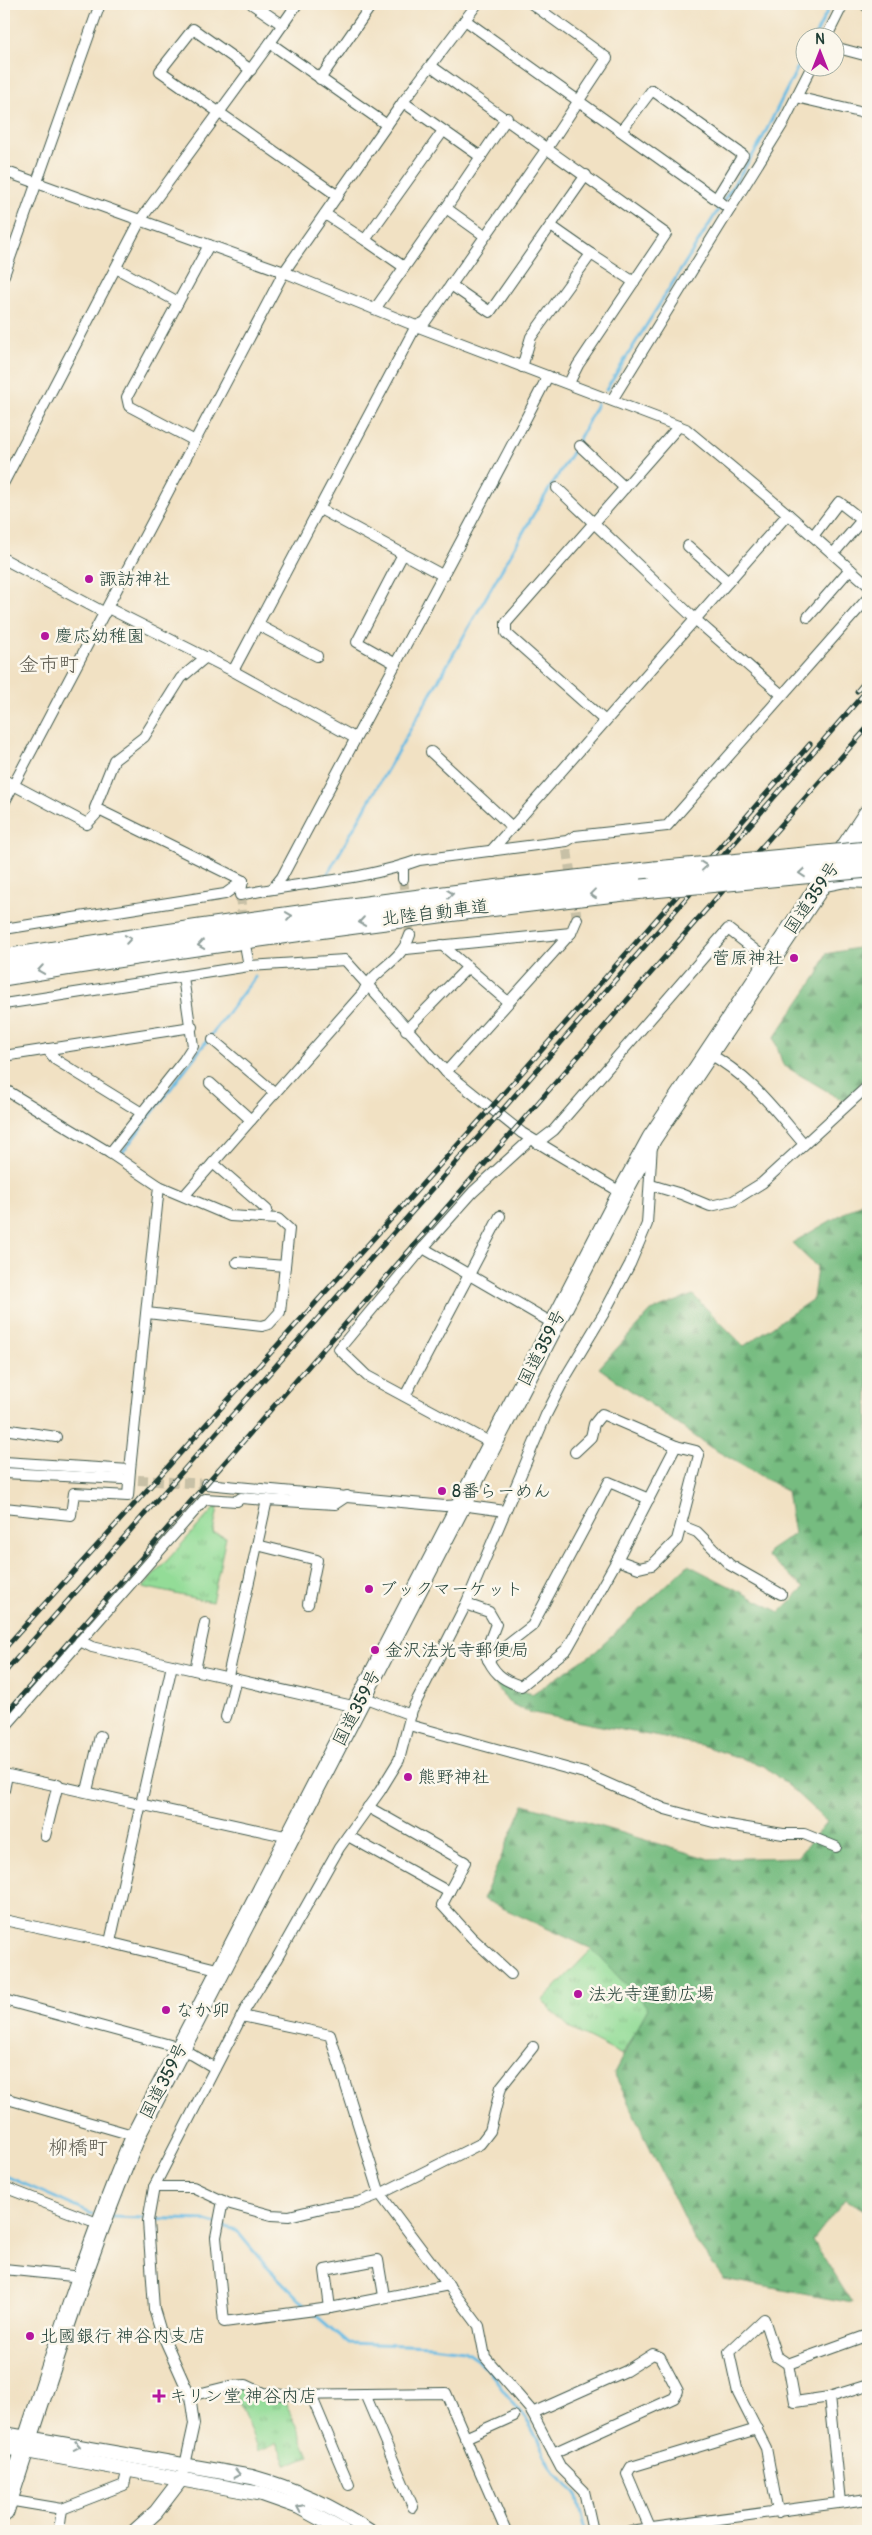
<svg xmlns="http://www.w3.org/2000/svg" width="872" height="2535" font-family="Pangolin,'Klee One',sans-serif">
<defs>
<pattern id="forest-firs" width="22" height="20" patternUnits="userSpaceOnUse" patternTransform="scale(1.25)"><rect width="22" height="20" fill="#76bc80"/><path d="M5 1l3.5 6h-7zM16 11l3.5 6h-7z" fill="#609a6a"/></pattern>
<pattern id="park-tufts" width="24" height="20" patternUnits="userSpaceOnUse" patternTransform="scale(1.25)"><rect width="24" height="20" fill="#93dc97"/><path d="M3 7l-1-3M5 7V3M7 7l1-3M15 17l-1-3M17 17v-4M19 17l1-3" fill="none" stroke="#77b47c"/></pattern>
</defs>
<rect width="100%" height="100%" fill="#fbf7ec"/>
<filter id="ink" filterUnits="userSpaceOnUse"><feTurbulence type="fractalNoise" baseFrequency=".02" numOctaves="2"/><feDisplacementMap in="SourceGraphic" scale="10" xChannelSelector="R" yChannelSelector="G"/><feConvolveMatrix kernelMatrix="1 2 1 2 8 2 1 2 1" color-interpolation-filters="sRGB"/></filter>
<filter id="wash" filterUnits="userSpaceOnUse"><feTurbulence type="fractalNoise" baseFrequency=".0096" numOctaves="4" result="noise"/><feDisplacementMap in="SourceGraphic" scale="20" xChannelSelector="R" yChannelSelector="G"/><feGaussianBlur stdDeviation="1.12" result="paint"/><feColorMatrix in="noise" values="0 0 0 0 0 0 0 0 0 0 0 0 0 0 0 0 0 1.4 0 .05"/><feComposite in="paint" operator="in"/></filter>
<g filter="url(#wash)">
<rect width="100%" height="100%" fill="#f1e1c3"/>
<!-- forest -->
<g fill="url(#forest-firs)" stroke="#4a7c5a">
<polygon points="868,916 868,1076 844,1101 783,1065 774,1038 818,974 826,954 862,947 864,922"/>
<polygon points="868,1199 868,2212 845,2199 813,2240 852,2303 724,2279 694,2239 614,2073 648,2008 592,1949 483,1899 524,1804 709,1859 797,1857 827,1822 790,1787 764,1766 701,1745 528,1712 508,1702 493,1681 532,1694 595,1652 688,1565 780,1612 804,1588 767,1556 769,1551 794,1534 787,1491 710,1447 599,1368 651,1311 693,1295 744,1346 813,1299 817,1267 792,1243"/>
</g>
<!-- park -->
<g fill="url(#park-tufts)" stroke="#598c66">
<polygon points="219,1503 213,1533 226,1537 212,1602 143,1587"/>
<polygon points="592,1949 648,2008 622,2055 571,2029 542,2001"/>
<polygon points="234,2388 284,2398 309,2456 287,2465 276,2443 258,2451"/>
</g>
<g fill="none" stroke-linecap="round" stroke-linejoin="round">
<!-- stream -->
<g stroke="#67bbe3" stroke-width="3">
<polyline points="814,38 831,4"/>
<polyline points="724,200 759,145 804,55"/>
<polyline points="606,390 720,207"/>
<polyline points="327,875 533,515 573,451 597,404"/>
<polyline points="122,1153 255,977"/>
<polyline points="4,2175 92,2214"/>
<polyline points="112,2217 203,2220 236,2230 266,2266 308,2308"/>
<polyline points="312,2312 348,2343 432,2346 464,2350 477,2359 487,2368 530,2425 555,2474 576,2493 585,2531"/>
</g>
</g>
</g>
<g filter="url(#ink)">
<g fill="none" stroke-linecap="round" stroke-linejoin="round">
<!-- street-tunnel -->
<g stroke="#c7c0a6" stroke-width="10" stroke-dasharray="10 5" stroke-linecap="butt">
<polyline points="567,850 577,919"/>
<polyline points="403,879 410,935"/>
<polyline points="240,895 243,926"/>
<polyline points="123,1479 206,1484"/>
</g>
<!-- street casing -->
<g stroke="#3e5649" stroke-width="12">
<g id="street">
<polyline points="252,4 283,25"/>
<polyline points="465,20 730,209 782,125 811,68"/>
<polyline points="826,38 843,4"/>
<polyline points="270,43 387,125"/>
<polyline points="834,47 868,56"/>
<polyline points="431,66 666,234 578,365 569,383"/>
<polyline points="251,70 193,29 160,71 338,196"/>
<polyline points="320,79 372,4"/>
<polyline points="796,97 868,114"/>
<polyline points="403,102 481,157"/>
<polyline points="621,131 652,90 743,155 716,199"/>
<polyline points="4,171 284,272 403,102 477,4"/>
<polyline points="325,214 365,240"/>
<polyline points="551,226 591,254"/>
<polyline points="485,236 446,208 507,118"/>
<polyline points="404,267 365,240 443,131"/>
<polyline points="116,268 178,302"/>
<polyline points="4,275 100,4"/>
<polyline points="451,285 490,312 586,175"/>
<polyline points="375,309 446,208"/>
<polyline points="522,367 531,337 591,254 634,282"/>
<polyline points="612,400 730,209"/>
<polyline points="195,441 129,406 127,397 209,245"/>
<polyline points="580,446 625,488"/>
<polyline points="4,482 141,219 270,43 297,4"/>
<polyline points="557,488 696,620 782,695"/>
<polyline points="320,509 444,576"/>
<polyline points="813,536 839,502 862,520 833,554"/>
<polyline points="688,546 728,582"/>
<polyline points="4,559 105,613"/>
<polyline points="108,608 233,671 355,738"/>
<polyline points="808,617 850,569"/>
<polyline points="258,625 317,656"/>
<polyline points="206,657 181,678 144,737 114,760 95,808 243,881"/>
<polyline points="396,664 357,642 403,554"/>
<polyline points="233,671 416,326 425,322 548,147 607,58 532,4"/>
<polyline points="604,720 506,633 506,623 679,426"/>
<polyline points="431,752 512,827"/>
<polyline points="4,780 87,824 99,811"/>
<polyline points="4,803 284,272 416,326 686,429 788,514 868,585"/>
<polyline points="491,851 788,514"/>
<polyline points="403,866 403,879"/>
<path d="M243,881L240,895C299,882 362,881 419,860L567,841L575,836L667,826L868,598"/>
<path d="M274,887L282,877C370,710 461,544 548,376"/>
<polyline points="820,887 845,882 868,883"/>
<polyline points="4,929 225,894 243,881"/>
<polyline points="442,945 508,1002"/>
<polyline points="406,949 571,933"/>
<polyline points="246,950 249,966"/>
<polyline points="4,1004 249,966 345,960 446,1072 522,1133 622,1193"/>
<polyline points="406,1030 468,967"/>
<polyline points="213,1040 275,1093"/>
<polyline points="47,1049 56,1060 142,1113"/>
<path d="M708,1053C751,1077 773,1108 804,1144"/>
<polyline points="4,1056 192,1027"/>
<polyline points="446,1072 571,933 577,919"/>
<polyline points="210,1083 251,1120"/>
<polyline points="4,1089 110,1153 159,1186 230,1216 278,1219 289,1229 280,1312 269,1324 262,1326 147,1313"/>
<polyline points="537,1143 554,1130 728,929 769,961"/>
<polyline points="110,1153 184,1060 193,1046 183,977"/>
<polyline points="213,1163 267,1210"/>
<polyline points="651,1185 681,1194 710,1206 733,1201 762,1183 868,1086"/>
<path d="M184,1196L363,993C373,969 401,963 410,935"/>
<polyline points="423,1248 473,1192 531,1139"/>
<polyline points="237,1262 285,1266"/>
<polyline points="405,1396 500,1216"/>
<polyline points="4,1429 56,1437"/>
<polyline points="493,1444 367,1376 339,1349 423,1248 554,1324"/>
<polyline points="4,1462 130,1470 159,1186"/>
<polyline points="4,1473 123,1479"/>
<polyline points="206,1484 445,1506 461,1505 505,1511"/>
<polyline points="4,1508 71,1515 74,1493 128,1496 130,1470"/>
<polyline points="682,1526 697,1532 730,1565 781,1594"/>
<polyline points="257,1545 317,1560 308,1604"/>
<polyline points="617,1560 639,1568 652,1565 677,1540 699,1455 696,1451 676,1446"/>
<path d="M466,1604L489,1612L496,1624L485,1653C493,1672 501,1680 521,1686L567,1649L617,1560L676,1446L602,1414L594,1424L591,1437L575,1452"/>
<polyline points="80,1641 92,1647 172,1665"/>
<polyline points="488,1660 532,1626 609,1482 649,1499"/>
<polyline points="195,1670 205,1623"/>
<polyline points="228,1676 267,1500 335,1504 347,1496"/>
<polyline points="363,1697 411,1715"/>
<polyline points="226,1717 236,1679"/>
<polyline points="409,1725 584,1773 665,1809 717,1823 783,1834 804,1834 836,1847"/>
<polyline points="4,1728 205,1499 237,1501 241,1498 267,1500"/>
<polyline points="4,1774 289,1837"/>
<polyline points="4,1790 7,1775"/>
<polyline points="87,1791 100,1736"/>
<polyline points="368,1807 465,1862 442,1905 472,1938 511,1974"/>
<polyline points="45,1836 58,1784"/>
<polyline points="348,1836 449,1892"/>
<polyline points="4,1920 104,1941 221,1970"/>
<polyline points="110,1942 172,1665 357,1707"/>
<polyline points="4,2000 181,2048 215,2068"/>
<polyline points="242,2016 330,2035 380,2194 479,2326 485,2357 530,2409 561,2468 584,2491 593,2531"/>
<polyline points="4,2098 136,2136"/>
<polyline points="4,2187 100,2224"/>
<polyline points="154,2187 193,2187 227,2203 271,2215 289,2216 330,2206 359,2202 380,2194 480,2144 490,2131 501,2087 533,2047"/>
<polyline points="223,2201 216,2237 224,2322 330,2308 449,2285"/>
<polyline points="4,2269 82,2277"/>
<polyline points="330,2308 325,2270 378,2260 384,2296"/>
<polyline points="788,2364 795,2402 829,2397 868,2385"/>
<polyline points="365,2394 413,2507"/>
<polyline points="311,2395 349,2485"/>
<polyline points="190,2396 230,2386 246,2385 263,2393 284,2395 446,2393 506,2531"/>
<polyline points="829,2397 840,2502"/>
<polyline points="532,2413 626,2371 653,2354 660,2357 678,2391 674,2398 553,2453"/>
<polyline points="465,2438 514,2416"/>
<polyline points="184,2470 194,2424 190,2396 160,2329 154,2309 148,2221 154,2187 246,2008 277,1958 339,1848 380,1791 399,1760 412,1710 466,1604 546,1415 565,1378 604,1313 630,1264 647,1224 652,1144"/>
<polyline points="8,2500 62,2509 124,2485 128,2468"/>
<polyline points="778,2512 766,2448 738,2393 729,2352 764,2319 776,2356 788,2364 868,2335"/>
<polyline points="650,2528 627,2474 631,2467 757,2429"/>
<polyline points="59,2531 62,2509"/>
<polyline points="630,2531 868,2499"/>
</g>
</g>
<!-- secondary casing -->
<g stroke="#3e5649" stroke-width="16">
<g id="secondary">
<polyline points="867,4 868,4"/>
<path d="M4,2434L252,2477C295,2489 332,2506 369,2531"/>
<polyline points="4,2447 262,2494 299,2507 343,2531"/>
<polyline points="135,2531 156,2512 182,2478"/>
</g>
</g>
<!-- highway casing -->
<g stroke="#3e5649" stroke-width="21">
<g id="highway">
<path d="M4,959C220,924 437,895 655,871"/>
<path d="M4,976C216,941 428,913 642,889"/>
<path d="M4,2512C46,2384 85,2255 138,2131L622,1193L652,1138L868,814"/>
</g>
</g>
<!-- street -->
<use href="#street" stroke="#fff" stroke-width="10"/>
<!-- secondary -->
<use href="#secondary" stroke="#fff" stroke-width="14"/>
<!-- highway -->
<use href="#highway" stroke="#fff" stroke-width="19"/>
<!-- rail casing -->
<g stroke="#1f3d34" stroke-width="5">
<g id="rail">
<polyline points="857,691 868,678"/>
<polyline points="4,1649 490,1109 810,744"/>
<polyline points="4,1673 498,1115 868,689"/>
<polyline points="4,1716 697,920 868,727"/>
</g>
</g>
<!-- rail -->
<use href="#rail" stroke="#fbf7ec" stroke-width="3" stroke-dasharray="9" stroke-linecap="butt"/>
<!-- highway-bridge casing -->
<g stroke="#3e5649" stroke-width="21" stroke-linecap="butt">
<g id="highway-bridge">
<polyline points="655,871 868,851"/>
<polyline points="642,889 868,868"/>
</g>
</g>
<!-- highway-bridge -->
<use href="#highway-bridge" stroke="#fff" stroke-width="19"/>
</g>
<!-- one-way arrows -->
<defs><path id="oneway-chevron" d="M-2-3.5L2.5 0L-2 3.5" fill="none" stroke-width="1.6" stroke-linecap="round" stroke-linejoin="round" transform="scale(1.25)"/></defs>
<g stroke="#8f9e9a">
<use href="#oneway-chevron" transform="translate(704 866) rotate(-6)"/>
<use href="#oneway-chevron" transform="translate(802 873) rotate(175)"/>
<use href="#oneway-chevron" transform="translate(450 894) rotate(-7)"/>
<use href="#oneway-chevron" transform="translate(593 894) rotate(173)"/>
<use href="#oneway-chevron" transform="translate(289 916) rotate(-8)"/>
<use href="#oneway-chevron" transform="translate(362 922) rotate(172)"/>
<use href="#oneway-chevron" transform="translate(128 939) rotate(-9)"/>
<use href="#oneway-chevron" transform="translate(201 945) rotate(171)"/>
<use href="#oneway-chevron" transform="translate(41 970) rotate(171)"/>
<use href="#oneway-chevron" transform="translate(77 2446) rotate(10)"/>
<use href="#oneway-chevron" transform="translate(237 2474) rotate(12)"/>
<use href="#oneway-chevron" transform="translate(300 2508) rotate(-156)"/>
</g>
</g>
<!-- markers -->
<g fill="#b5179e" stroke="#fbf7ec" stroke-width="2">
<circle cx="89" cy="579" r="5"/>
<circle cx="45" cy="636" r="5"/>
<circle cx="794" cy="958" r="5"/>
<circle cx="442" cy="1491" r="5"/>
<circle cx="369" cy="1589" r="5"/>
<circle cx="375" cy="1650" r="5"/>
<circle cx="408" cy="1777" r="5"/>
<circle cx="578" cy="1994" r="5"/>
<circle cx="166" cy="2010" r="5"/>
<circle cx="30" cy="2336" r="5"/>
<path d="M156.5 2388.5h5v5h5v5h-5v5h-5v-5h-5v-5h5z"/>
</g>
<g text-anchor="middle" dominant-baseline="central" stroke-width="5" stroke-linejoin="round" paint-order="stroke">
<!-- poi labels -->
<g font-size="18" fill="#1f3d34" stroke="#fbf7ec" text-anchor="start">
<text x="99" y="579">諏訪神社</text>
<text x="55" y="636">慶応幼稚園</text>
<text x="784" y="958" text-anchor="end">菅原神社</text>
<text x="452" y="1491">8番らーめん</text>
<text x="379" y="1589">ブックマーケット</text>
<text x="385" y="1650">金沢法光寺郵便局</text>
<text x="418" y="1777">熊野神社</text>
<text x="588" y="1994">法光寺運動広場</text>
<text x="176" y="2010">なか卯</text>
<text x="40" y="2336">北國銀行 神谷内支店</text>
<text x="169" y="2396">キリン堂 神谷内店</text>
</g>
<!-- street labels -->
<g font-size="18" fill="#1f3d34" stroke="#fbf7ec">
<text transform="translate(812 898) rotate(-56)">国道359号</text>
<text transform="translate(435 913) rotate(-7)">北陸自動車道</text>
<text transform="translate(542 1348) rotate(-63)">国道359号</text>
<text transform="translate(357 1708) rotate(-63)">国道359号</text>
<text transform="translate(164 2081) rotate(-63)">国道359号</text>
</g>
<!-- quarter labels -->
<g font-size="20" fill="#5f5d52" stroke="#fbf7ec">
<text x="49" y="664">金市町</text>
<text x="78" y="2147">柳橋町</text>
</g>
</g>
<!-- margin -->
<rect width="872" height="2535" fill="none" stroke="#fbf7ec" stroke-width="20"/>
<!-- north arrow -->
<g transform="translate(820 52)"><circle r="24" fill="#fbf7ec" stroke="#a3ada2"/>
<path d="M0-4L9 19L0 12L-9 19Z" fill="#b5179e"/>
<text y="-8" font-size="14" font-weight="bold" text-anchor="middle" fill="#1f3d34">N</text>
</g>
</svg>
